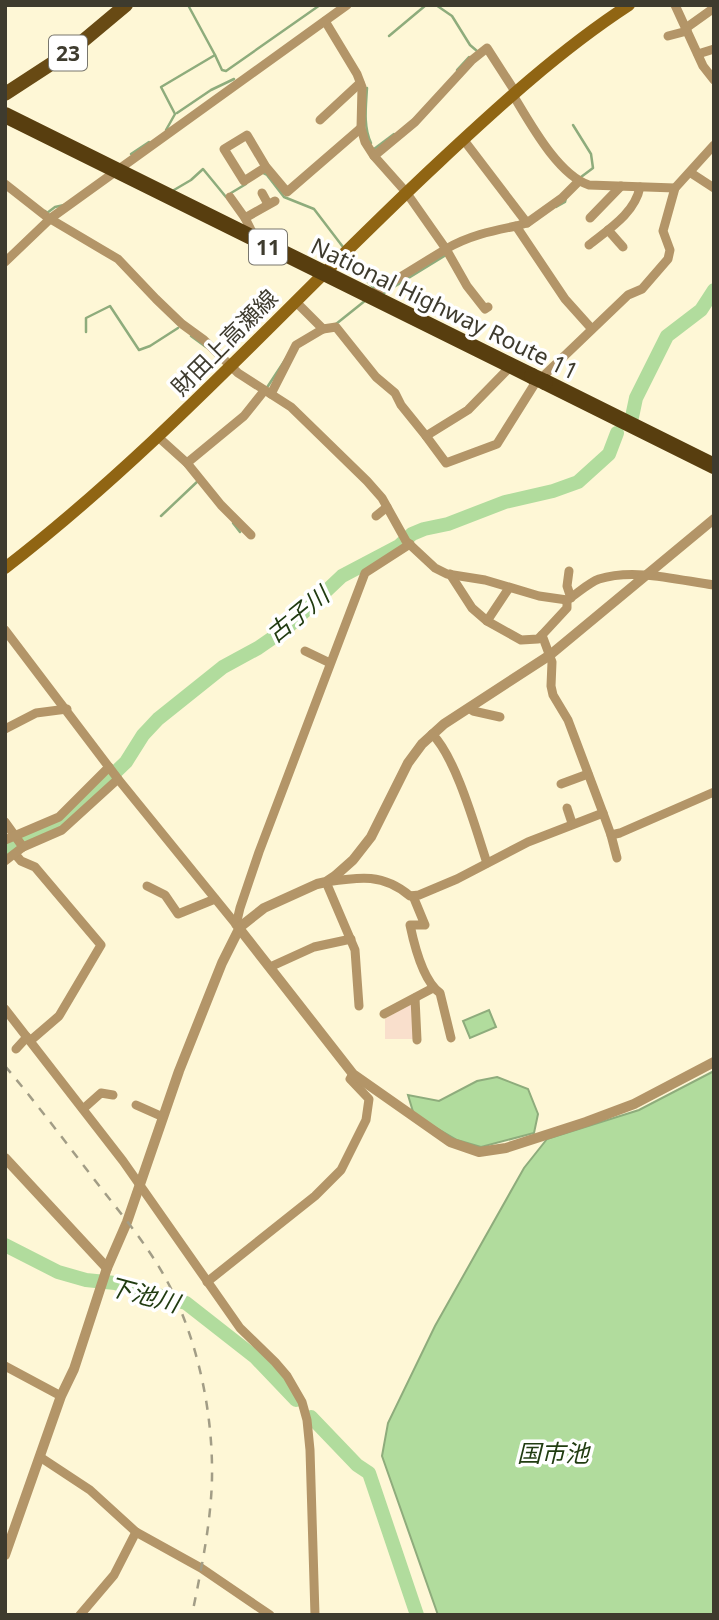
<svg xmlns="http://www.w3.org/2000/svg" width="719" height="1620" font-family="'Noto Sans','Noto Sans JP',sans-serif">
<rect width="100%" height="100%" fill="#fef7d6"/>
<!-- green -->
<polygon fill="#f9dfcc" points="413,1002 415,1039 385,1039 385,1019"/>
<!-- water -->
<g fill="#b1dc9d" stroke="#8eac7c" stroke-width="2">
<polygon points="489,1010 496,1027 470,1038 463,1021"/>
<polygon points="714,1071 714,1615 438,1615 382,1456 388,1423 435,1326 524,1168 547,1139 639,1110"/>
<polygon points="497,1077 528,1089 538,1114 534,1133 481,1147 457,1140 414,1115 408,1095 439,1101 477,1081"/>
</g>
<g fill="none" stroke-linecap="round" stroke-linejoin="round">
<!-- stream -->
<g stroke="#8eac7c" stroke-width="2.5">
<polyline points="436,5 452,16 470,45 477,51"/>
<polyline points="389,36 426,5"/>
<polyline points="215,55 222,70 226,71 320,5"/>
<polyline points="457,70 469,57"/>
<path d="M367,88C366,106 363,126 371,143"/>
<polyline points="177,113 211,90 234,79"/>
<polyline points="573,125 591,154 593,168 581,177"/>
<polyline points="166,130 175,114 161,87 215,55 188,5"/>
<polyline points="374,149 394,134"/>
<polyline points="131,154 149,142"/>
<polyline points="263,173 267,175 284,197 314,209 343,247"/>
<polyline points="174,190 191,180 203,169 226,197"/>
<polyline points="231,193 246,184"/>
<polyline points="556,207 565,202 566,198"/>
<polyline points="45,211 47,213 55,207 64,205"/>
<polyline points="349,255 363,277 374,288"/>
<polyline points="384,293 446,255"/>
<polyline points="336,324 366,300"/>
<polyline points="86,332 86,318 110,306 139,350 150,346 178,328"/>
<polyline points="191,336 206,347"/>
<polyline points="266,389 287,357"/>
<polyline points="161,516 199,480"/>
<polyline points="233,523 240,532"/>
</g>
<!-- river -->
<g stroke="#b1dc9d" stroke-width="14">
<polyline points="632,417 636,398 667,336 701,310 714,290"/>
<polyline points="5,852 26,837 54,827 72,814 126,762 143,735 158,719 223,667 258,648 287,628 342,576 399,546 412,534 424,529 448,524 505,502 553,491 578,482 609,454 617,433"/>
<polyline points="5,1245 58,1272 86,1280 115,1283 186,1303 255,1357 296,1400"/>
<polyline points="311,1417 357,1465 369,1473 417,1615"/>
</g>
<!-- minor -->
<g stroke="#b39568" stroke-width="9">
<polyline points="675,5 703,66 714,80"/>
<path d="M325,21L357,74L362,87L361,128L365,142L374,156L406,192L446,249C468,236 491,231 516,226"/>
<polyline points="686,28 714,8"/>
<polyline points="668,36 687,31"/>
<polyline points="698,54 714,49"/>
<path d="M513,95C530,123 558,175 589,185L675,188"/>
<polyline points="320,120 360,83"/>
<polyline points="463,139 527,223 516,226 565,299 591,328"/>
<polyline points="374,156 415,122 472,60 487,48 516,93"/>
<polyline points="266,167 244,181 224,149 247,135 266,167 287,192 361,128"/>
<polyline points="691,173 714,188"/>
<path d="M5,184L47,217L118,259L156,299L182,324L204,340L238,373L291,407L367,481L382,498L406,541L435,568L447,574L485,580L539,596L567,600C577,594 588,583 599,579C634,568 678,580 714,585"/>
<polyline points="262,193 268,204"/>
<polyline points="230,197 245,218 254,236"/>
<polyline points="245,218 275,201"/>
<polyline points="590,218 621,186"/>
<polyline points="527,223 562,198 578,182"/>
<polyline points="608,230 623,247"/>
<path d="M589,245C609,229 635,213 640,187"/>
<polyline points="5,262 51,218 347,5"/>
<polyline points="371,295 446,249 467,286 485,309 488,307"/>
<polyline points="323,329 336,327 376,377 395,393 401,405 426,436 468,410 511,366"/>
<polyline points="271,394 296,345 323,329 295,301"/>
<polyline points="157,436 187,463 221,505 251,535"/>
<polyline points="426,436 446,463 497,444 534,385 628,295 642,289 668,259 670,250 663,231 675,188 714,145"/>
<polyline points="187,463 244,416 264,391"/>
<polyline points="376,516 387,507"/>
<polyline points="569,571 567,586 571,598"/>
<polyline points="450,574 472,608 487,621 521,640 538,639 542,635"/>
<polyline points="567,600 567,608 542,635 552,662 551,686 553,695 568,720 603,813"/>
<polyline points="487,621 509,588"/>
<polyline points="5,630 118,779 239,928"/>
<polyline points="305,651 330,663"/>
<polyline points="469,708 473,711 500,717"/>
<polyline points="5,729 36,713 67,709"/>
<path d="M432,734C456,757 476,830 487,863"/>
<polyline points="561,784 588,774"/>
<polyline points="567,808 572,823"/>
<polyline points="5,822 23,847"/>
<polyline points="611,835 617,858"/>
<polyline points="5,840 59,817 109,767"/>
<polyline points="15,854 21,861 35,867 101,945 59,1016 30,1041"/>
<polyline points="5,861 23,847 62,830 118,779"/>
<polyline points="147,886 165,895 178,914 215,899"/>
<path d="M413,896L425,925H410C414,944 423,981 440,993L451,1038"/>
<polyline points="236,925 240,908 259,852 365,573 410,544"/>
<polyline points="270,967 314,947 351,939"/>
<polyline points="415,998 417,1040"/>
<path d="M359,1006L355,950L326,882C359,877 383,873 410,896L419,895L457,879L528,842L603,813L611,835L620,833L714,792"/>
<polyline points="5,1009 123,1161 240,1328 275,1362 287,1376 302,1402 307,1420 310,1450 315,1615"/>
<polyline points="384,1014 433,988"/>
<polyline points="16,1049 27,1037"/>
<polyline points="136,1105 163,1117"/>
<polyline points="83,1109 101,1093 113,1095"/>
<polyline points="207,1282 315,1196 341,1170 366,1120 369,1099 350,1079 353,1074"/>
<polyline points="5,1366 61,1396"/>
<polyline points="40,1457 90,1490 136,1532 201,1568 270,1615"/>
<polyline points="80,1615 114,1575 136,1532"/>
</g>
<!-- tertiary -->
<g stroke="#b39568" stroke-width="10">
<polyline points="242,932 353,1074 450,1142 479,1152 506,1148 586,1122 634,1104 714,1062"/>
<polyline points="5,1158 107,1268"/>
<polyline points="5,1555 61,1396 74,1369 107,1268 127,1222 179,1071 222,963 240,927 264,908 317,884 326,882 335,876 353,860 371,837 408,763 422,744 444,724 550,655 714,519"/>
</g>
<!-- secondary -->
<path stroke="#906513" stroke-width="12" d="M5,568C162,447 293,298 438,163C498,107 560,50 629,5"/>
<!-- primary -->
<polyline stroke="#684a14" stroke-width="14" points="5,94 71,51 126,5"/>
<!-- trunk -->
<g stroke="#583e0f" stroke-width="16">
<polyline points="5,115 532,376"/>
<polyline points="545,382 714,466"/>
</g>
<!-- rail -->
<path stroke="#a29d86" stroke-width="2.5" stroke-dasharray="9 9" stroke-linecap="butt" d="M5,1066C37,1104 67,1144 97,1183C125,1219 156,1255 175,1297C200,1352 213,1417 212,1478C211,1524 201,1570 192,1615"/>
<!-- trunk-bridge -->
<polyline stroke="#583e0f" stroke-width="16" points="532,376 545,382"/>
</g>
<g text-anchor="middle" dominant-baseline="central" stroke-width="7" stroke-linejoin="round" paint-order="stroke">
<!-- shield labels -->
<g fill="#fff" stroke="#78766d" stroke-width="2">
<rect x="49" y="35.5" width="38" height="35" rx="5"/>
<rect x="249" y="229.5" width="38" height="35" rx="5"/>
</g>
<g font-size="21" font-weight="bold" fill="#3e3b2e">
<text x="68" y="53">23</text>
<text x="268" y="247">11</text>
</g>
<!-- street labels -->
<g font-size="23" fill="#3e3b2e" stroke="#fff">
<text transform="translate(445 308) rotate(26)">National Highway Route 11</text>
<text transform="translate(224 342) rotate(-45)">財田上高瀬線</text>
</g>
<!-- water labels -->
<g font-size="24" font-style="italic" fill="#213c11" stroke="#fff">
<text transform="translate(297 614) rotate(-39)">古子川</text>
<text transform="translate(144 1294) rotate(15)">下池川</text>
<text x="553" y="1452">国市池</text>
</g>
</g>
<!-- border -->
<rect width="719" height="1620" fill="none" stroke="#3e3b2e" stroke-width="14"/>
</svg>
